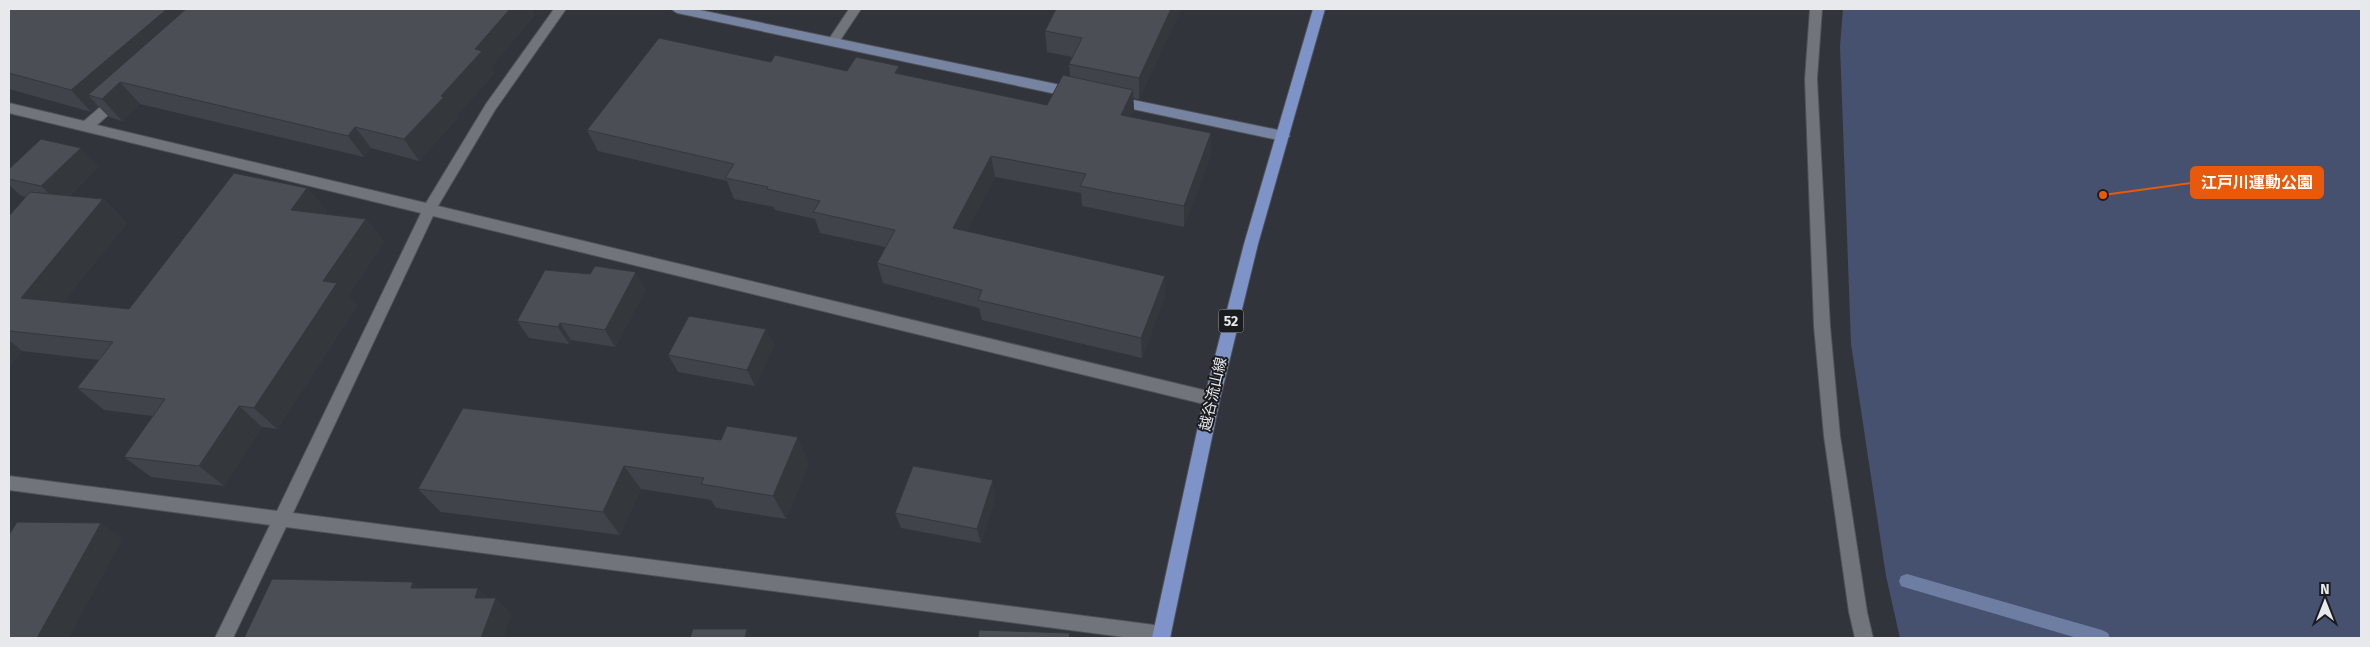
<svg xmlns="http://www.w3.org/2000/svg" width="2370" height="647" font-family="'Fira Sans','Noto Sans JP',sans-serif">
<rect width="100%" height="100%" fill="#31343b"/>
<!-- green -->
<polygon fill="#45516f" points="1843,9 2361,9 2361,638 1900,638 1886,576 1851,344 1840,46"/>
<g fill="none" stroke-linecap="round" stroke-linejoin="round">
<!-- stream -->
<polygon fill="#6e7ea2" fill-rule="evenodd" points="1907,574 2102,630 2108,633 2110,638 2077,638 1907,588 1901,586 1899,581 1901,576"/>
<!-- lane casing -->
<g stroke="#4f5157" stroke-width="2">
<g id="lane">
<polygon points="849,9 861,9 837,45 829,45 827,42"/>
<polygon points="1810,9 1822,9 1817,79 1830,326 1840,436 1867,612 1873,638 1855,638 1849,612 1824,436 1814,326 1805,79"/>
</g>
</g>
<!-- street casing -->
<g stroke="#4f5157" stroke-width="2">
<polygon id="street" points="554,9 566,9 495,110 438,206 1212,392 1218,394 1220,399 1218,404 1212,406 433,216 293,513 1162,626 1168,628 1171,634 1169,638 1131,638 286,527 233,638 215,638 270,525 9,490 9,476 277,511 421,213 9,113 9,103 84,121 114,95 124,95 126,98 124,101 97,125 426,203 486,104"/>
</g>
<!-- secondary casing -->
<g stroke="#4f5157" stroke-width="2">
<g id="secondary">
<polygon points="671,9 695,9 1075,88 1082,93 1075,98 677,13"/>
<polygon points="1114,96 1283,131 1290,136 1283,141 1109,104 1107,101"/>
</g>
</g>
<!-- primary casing -->
<g stroke="#4f5157" stroke-width="2">
<polygon id="primary" points="1313,9 1325,9 1258,244 1220,399 1170,638 1152,638 1204,399 1244,244"/>
</g>
<!-- lane -->
<use href="#lane" fill="#71747b" fill-rule="evenodd"/>
<!-- street -->
<use href="#street" fill="#71747b" fill-rule="evenodd"/>
<!-- secondary -->
<use href="#secondary" fill="#7784a1" fill-rule="evenodd"/>
<!-- primary -->
<use href="#primary" fill="#7e93c7" fill-rule="evenodd"/>
</g>
<!-- wall -->
<g fill="#404349">
<polygon points="9,9 531,9 534,16 491,67 495,73 456,116 458,118 419,161 371,148 364,157 140,104 122,121 109,117 98,106 91,112 9,89"/>
<polygon points="1056,9 1181,9 1139,99 1133,98 1134,111 1131,117 1211,154 1184,227 1082,206 1081,193 995,177 967,231 1165,296 1142,358 982,320 979,308 883,283 877,263 885,247 820,233 815,219 775,210 774,207 734,199 727,181 598,151 587,130 771,62 847,71 901,74 1047,105 1070,77 1069,64 1072,57 1047,52 1045,31"/>
<polygon points="99,166 69,196 103,199 127,223 63,302 129,309 307,188 327,211 325,214 366,219 384,242 348,296 357,306 277,429 262,427 224,486 151,477 124,457 153,416 104,410 77,388 99,360 22,351 9,367 9,216 26,197 20,195 9,185 9,169"/>
<polygon points="646,289 615,347 571,340 569,344 529,338 517,321"/>
<polygon points="766,329 774,346 755,386 678,372 668,355"/>
<polygon points="463,408 809,462 786,519 716,508 711,500 641,489 620,535 441,512 418,489"/>
<polygon points="996,496 981,543 901,528 895,513"/>
</g>
<!-- shaded-wall -->
<g fill="#34373c">
<polygon points="167,9 209,9 120,82 140,104 122,121 102,99 88,95 98,106 91,112 71,90"/>
<polygon points="510,9 530,9 534,16 491,67 495,73 456,116 458,118 419,161 404,139 441,96 475,49"/>
<polygon points="1171,9 1181,9 1139,99 1139,78"/>
<polygon points="899,66 904,88 895,73"/>
<polygon points="1133,90 1134,111 1122,137 1121,115"/>
<polygon points="355,127 371,148 364,157 348,136"/>
<polygon points="1211,133 1211,154 1184,227 1184,206"/>
<polygon points="81,148 99,166 60,204 41,186"/>
<polygon points="991,156 995,177 958,249 953,228"/>
<polygon points="307,188 327,211 311,234 291,210"/>
<polygon points="103,199 127,223 48,321 21,298"/>
<polygon points="366,219 384,242 348,296 357,306 277,429 254,408 323,281"/>
<polygon points="636,272 646,289 615,347 605,330"/>
<polygon points="1165,276 1165,296 1142,358 1141,338"/>
<polygon points="560,323 571,340 569,344 558,327"/>
<polygon points="766,329 774,346 755,386 747,370"/>
<polygon points="9,340 22,351 9,367"/>
<polygon points="239,406 262,427 224,486 199,466"/>
<polygon points="798,437 809,462 786,519 773,496"/>
<polygon points="624,466 641,489 620,535 603,512"/>
<polygon points="993,480 996,496 981,543 977,529"/>
<polygon points="101,523 123,538 69,638 37,638"/>
<polygon points="413,582 432,598 411,588"/>
<polygon points="478,588 494,603 496,598 512,614 504,638 481,638 475,598"/>
<polygon points="747,629 753,638 745,638"/>
</g>
<!-- building -->
<g fill="#4b4e55" stroke="#34373c">
<polygon points="9,9 167,9 71,90 9,73"/>
<polygon points="186,9 510,9 475,49 482,51 441,96 444,97 404,139 355,127 348,136 120,82 102,99 88,95"/>
<polygon points="1056,9 1171,9 1139,78 1069,64 1082,38 1045,31"/>
<polygon points="659,38 771,62 775,55 847,71 856,57 899,66 895,73 1047,105 1063,75 1133,90 1121,115 1211,133 1184,206 1080,186 1086,174 991,156 953,228 1165,276 1141,338 978,300 982,290 877,263 895,230 813,212 820,201 767,189 768,187 725,178 734,164 587,130"/>
<polygon points="41,139 81,148 41,186 9,179 9,169"/>
<polygon points="234,173 307,188 291,210 366,219 323,281 337,283 254,408 239,406 199,466 124,457 165,399 77,388 113,342 9,331 9,216 30,192 103,199 21,298 129,309"/>
<polygon points="595,266 636,272 605,330 560,323 558,327 517,321 545,270 590,274"/>
<polygon points="689,316 766,329 747,370 668,355"/>
<polygon points="463,408 721,440 727,426 798,437 773,496 701,484 704,478 624,466 603,512 418,489"/>
<polygon points="913,466 993,480 977,529 895,513"/>
<polygon points="17,522 101,523 37,638 9,638 9,535"/>
<polygon points="272,579 413,582 411,588 478,588 475,598 496,598 481,638 244,638"/>
<polygon points="693,629 747,629 745,638 690,638"/>
<polygon points="979,630 1070,633 1069,638 978,638"/>
</g>
<g text-anchor="middle" dominant-baseline="central" stroke-width="4" stroke-linejoin="round" paint-order="stroke">
<!-- shield labels -->
<rect fill="#1b1c1f" stroke="#aaacaf" stroke-width="1" x="1218.5" y="309.5" width="25" height="23" rx="4"/>
<g font-size="14" font-weight="bold" fill="#e7e9ed">
<text x="1231" y="321">52</text>
</g>
<!-- street labels -->
<g font-size="15" fill="#e7e9ed" stroke="#1b1c1f">
<text transform="translate(1213 394) rotate(-77)">越谷流山線</text>
</g>
</g>
<!-- callouts -->
<path fill="none" stroke="#e8590c" stroke-width="2" d="M2103 195L2191 183"/>
<circle fill="#e8590c" stroke="#1b1c1f" stroke-width="2" cx="2103" cy="195" r="5"/>
<rect fill="#e8590c" stroke="#e8590c" stroke-width="2" x="2191" y="167" width="132" height="31" rx="5"/>
<g font-size="16" text-anchor="middle" font-weight="bold" fill="#fff">
<text x="2257" y="188">江戸川運動公園</text>
</g>
<!-- border -->
<rect width="2370" height="647" fill="none" stroke="#e7e9ed" stroke-width="20"/>
<!-- north arrow -->
<g transform="translate(2325 602)" stroke="#1b1c1f" stroke-width="4" paint-order="stroke">
<path d="M0-4L9 19L0 12L-9 19Z" fill="#e7e9ed"/>
<text y="-8" font-size="14" font-weight="bold" text-anchor="middle" fill="#e7e9ed">N</text>
</g>
</svg>
